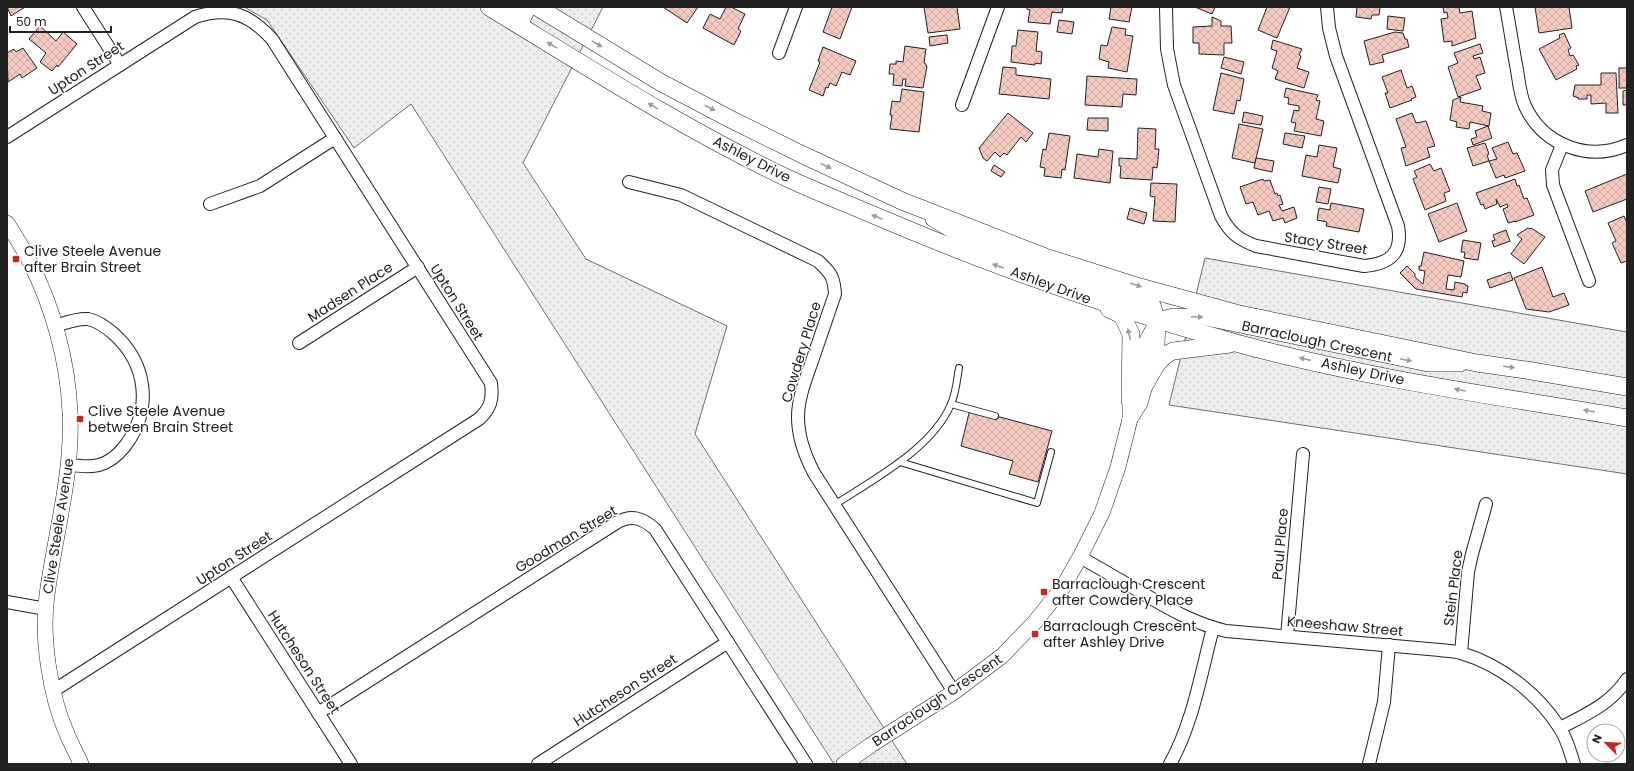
<svg xmlns="http://www.w3.org/2000/svg" width="1634" height="771" font-family="Poppins,sans-serif">
<defs>
<pattern id="park-dots" width="8" height="8" patternUnits="userSpaceOnUse"><rect width="8" height="8" fill="#eee"/><path d="M2 2h.1M6 6h.1" fill="none" stroke="#ccc" stroke-width="1.8" stroke-linecap="round"/></pattern>
<pattern id="building-cross-hatch" width="8" height="8" patternUnits="userSpaceOnUse"><rect width="8" height="8" fill="#f3c9c0"/><path d="M0 0l8 8M0 8l8-8" fill="none" stroke="#d0aca5"/></pattern>
</defs>
<rect width="100%" height="100%" fill="#fff"/>
<!-- park -->
<g fill="url(#park-dots)" stroke="#6f6f6f">
<polygon points="244,7 603,7 523,163 586,259 727,326 695,434 907,764 834,764 411,104 354,148 267,20"/>
<polygon points="1205,258 1627,332 1627,474 1169,405"/>
</g>
<!-- building -->
<g fill="url(#building-cross-hatch)" stroke="#222">
<polygon points="7,7 25,7 11,16"/>
<polygon points="663,7 698,7 687,23"/>
<polygon points="726,7 731,7 745,14 738,29 741,31 734,45 703,28 710,14 720,19"/>
<polygon points="832,7 852,7 840,39 823,32"/>
<polygon points="924,7 957,7 960,29 928,33"/>
<polygon points="1027,7 1063,7 1062,13 1052,12 1050,24 1028,22 1030,10 1027,9"/>
<polygon points="1111,7 1132,7 1129,22 1109,19"/>
<polygon points="1195,7 1215,7 1212,14"/>
<polygon points="1267,7 1290,7 1277,38 1258,30"/>
<polygon points="1357,7 1380,7 1379,15 1372,15 1371,19 1356,17"/>
<polygon points="1443,7 1459,7 1460,13 1472,11 1476,38 1452,46 1452,41 1444,42 1441,19 1448,18 1447,12 1444,13"/>
<polygon points="1535,7 1569,7 1572,28 1539,33"/>
<polygon points="1388,16 1405,18 1403,31 1387,29"/>
<polygon points="1212,17 1221,21 1221,26 1231,26 1232,43 1224,43 1224,55 1199,54 1199,43 1193,43 1193,27 1212,26"/>
<polygon points="1059,20 1074,22 1072,34 1057,32"/>
<polygon points="40,26 56,41 63,32 77,44 58,67 57,65 52,71 40,62 46,53 29,39"/>
<polygon points="1112,27 1126,29 1125,35 1133,36 1127,72 1108,68 1109,62 1099,59 1101,45 1107,46"/>
<polygon points="1018,30 1038,32 1036,51 1042,52 1041,64 1035,63 1035,65 1011,62 1012,46 1016,46"/>
<polygon points="1395,32 1403,33 1405,39 1407,39 1409,47 1382,55 1384,62 1370,65 1364,41"/>
<polygon points="1564,33 1571,48 1568,50 1570,56 1573,55 1579,65 1576,66 1577,69 1556,80 1539,49 1560,38 1559,35"/>
<polygon points="947,35 948,43 930,46 929,37"/>
<polygon points="1273,40 1302,49 1299,55 1301,56 1297,68 1309,72 1304,88 1275,79 1278,71 1272,68 1277,51 1271,49"/>
<polygon points="1480,44 1483,53 1473,56 1474,59 1480,57 1485,73 1476,76 1481,89 1458,97 1448,67 1458,63 1454,53"/>
<polygon points="905,46 926,49 924,63 926,64 926,66 927,66 923,88 905,86 906,79 903,79 902,86 893,85 894,74 889,74 890,64 896,64 896,61 903,62"/>
<polygon points="823,47 856,61 850,75 842,72 836,86 830,83 828,88 826,87 823,96 809,90 820,62 818,61"/>
<polygon points="23,48 37,68 22,78 20,74 8,82 7,53 14,49 16,52"/>
<polygon points="1224,57 1244,62 1241,74 1221,68"/>
<polygon points="1003,67 1016,68 1016,75 1051,79 1049,99 999,94"/>
<rect x="1619" y="68" width="8" height="20"/>
<polygon points="1401,70 1407,88 1412,86 1416,97 1411,99 1412,100 1390,108 1385,93 1388,93 1382,77"/>
<polygon points="1221,73 1244,79 1240,101 1237,100 1234,114 1213,110"/>
<polygon points="1601,73 1616,73 1618,113 1606,113 1606,103 1591,104 1591,95 1587,95 1587,99 1578,99 1579,98 1573,96 1575,85 1601,85"/>
<polygon points="1087,76 1137,79 1136,95 1123,94 1122,107 1085,105"/>
<polygon points="1286,88 1318,95 1316,100 1320,101 1316,119 1324,121 1321,136 1294,131 1296,123 1291,122 1294,110 1299,111 1299,106 1288,104 1289,98 1284,97"/>
<polygon points="902,89 924,92 919,132 890,129 892,115 890,115 892,101 900,102"/>
<polygon points="1627,90 1627,105 1623,105 1623,91"/>
<polygon points="1461,97 1460,102 1483,106 1482,111 1491,113 1489,126 1470,122 1469,129 1456,127 1457,122 1450,120 1453,100"/>
<polygon points="1244,112 1263,116 1261,125 1242,122"/>
<polygon points="1008,113 1033,133 1026,142 1021,137 1007,155 1004,153 1000,157 995,152 987,161 983,158 979,148"/>
<polygon points="1412,113 1416,123 1426,121 1435,146 1427,148 1430,157 1406,166 1401,148 1406,147 1396,119"/>
<polygon points="1088,118 1108,118 1108,131 1087,130"/>
<polygon points="1239,124 1263,129 1255,163 1232,158"/>
<polygon points="1488,126 1492,138 1473,145 1471,139 1477,137 1475,131"/>
<polygon points="1138,128 1156,129 1155,149 1159,149 1157,168 1153,167 1152,180 1120,178 1121,166 1119,166 1119,158 1137,159"/>
<polygon points="1049,133 1070,136 1065,170 1062,169 1061,178 1044,176 1045,168 1040,167 1043,149 1046,150"/>
<polygon points="1285,133 1305,136 1302,148 1283,144"/>
<polygon points="1508,142 1513,154 1517,153 1525,171 1505,178 1504,175 1496,178 1489,161 1497,159 1492,148"/>
<polygon points="1485,143 1489,154 1487,155 1489,161 1473,166 1467,148"/>
<polygon points="1319,145 1337,148 1333,167 1341,169 1338,183 1302,176 1306,155 1317,157"/>
<polygon points="1099,149 1113,151 1110,183 1074,178 1077,154 1098,157"/>
<polygon points="1256,158 1274,161 1272,172 1254,168"/>
<polygon points="1430,164 1434,171 1441,168 1450,191 1444,193 1446,201 1425,210 1413,179 1417,177 1414,171"/>
<polygon points="994,165 1005,172 1001,177 991,171"/>
<polygon points="1627,174 1627,199 1593,212 1585,191"/>
<polygon points="1263,179 1264,181 1270,180 1275,194 1277,193 1278,196 1280,195 1283,204 1279,205 1282,211 1294,207 1297,218 1285,223 1283,218 1273,221 1269,211 1258,215 1253,202 1246,204 1240,187"/>
<polygon points="1515,179 1517,186 1519,185 1524,199 1527,198 1534,215 1515,222 1515,221 1508,223 1503,209 1508,207 1507,204 1500,207 1496,199 1497,204 1485,209 1483,204 1481,205 1476,193"/>
<polygon points="1151,183 1177,184 1175,222 1153,221 1155,197 1150,196"/>
<polygon points="1319,187 1331,189 1328,204 1316,202"/>
<polygon points="1331,203 1364,209 1359,232 1326,226 1327,222 1317,220 1319,208 1330,210"/>
<polygon points="1457,203 1467,231 1439,242 1428,214"/>
<polygon points="1130,208 1147,213 1144,224 1127,219"/>
<polygon points="1624,216 1627,223 1627,261 1621,263 1612,243 1616,241 1608,223"/>
<polygon points="1528,228 1530,229 1531,228 1545,237 1524,264 1511,254 1522,239 1517,235"/>
<polygon points="1506,230 1510,241 1494,247 1492,241 1495,240 1493,235"/>
<polygon points="1463,240 1481,243 1478,260 1464,258 1465,252 1461,252"/>
<polygon points="1424,252 1464,261 1461,277 1448,275 1446,289 1454,290 1455,282 1465,284 1465,285 1468,286 1467,293 1463,292 1462,297 1416,289 1400,273 1407,266 1415,274 1415,277 1423,284 1425,271 1419,270 1419,266 1421,266"/>
<polygon points="1542,267 1553,297 1564,293 1569,305 1549,312 1526,309 1514,278"/>
<polygon points="1510,272 1513,280 1490,288 1487,280"/>
<polygon points="970,409 1052,431 1038,482 1009,474 1013,461 961,446"/>
</g>
<g fill="none" stroke-linecap="round" stroke-linejoin="round">
<!-- service casing -->
<g stroke="#222" stroke-width="8">
<g id="service">
<polyline points="951,404 995,416"/>
<polyline points="900,462 1037,503 1051,452"/>
<path d="M834,505C873,480 933,448 951,404C956,393 957,379 959,368"/>
</g>
</g>
<!-- minor casing -->
<g stroke="#222" stroke-width="14">
<g id="minor">
<polyline points="83,7 120,65"/>
<path d="M1166,7L1167,49L1174,85L1221,216C1230,233 1238,239 1256,246L1364,266C1390,264 1403,253 1398,226L1336,56L1329,28L1327,7"/>
<path d="M1506,7C1510,28 1513,49 1517,70C1519,82 1520,95 1525,106C1543,145 1588,162 1627,145"/>
<polyline points="779,53 796,7"/>
<polyline points="962,105 998,7"/>
<path d="M7,137L195,17C229,6 249,14 272,39L491,383C493,399 491,408 479,419L53,691"/>
<polyline points="1562,145 1552,170 1553,185 1589,281"/>
<path d="M629,182L681,195L818,261C831,273 834,277 835,294C827,318 819,341 811,364C805,381 798,399 798,417C798,437 805,456 814,473L954,692"/>
<polyline points="210,204 260,186 335,138"/>
<path d="M55,326C65,323 77,318 88,319C98,321 106,327 114,334C147,364 153,409 125,446C118,455 110,462 99,465C89,468 78,465 68,465"/>
<polyline points="299,343 418,267"/>
<path d="M1080,557C1101,569 1123,582 1144,594C1171,610 1196,624 1226,631L1440,650C1447,651 1455,651 1461,653C1501,665 1537,693 1559,727C1567,738 1570,752 1574,764"/>
<polyline points="231,577 351,764"/>
<polyline points="7,602 46,609"/>
<polyline points="1287,636 1303,454"/>
<polyline points="1461,653 1468,572 1472,554 1486,504"/>
<path d="M318,713L616,523C632,514 642,518 655,529L806,764"/>
<path d="M1560,728C1585,715 1611,704 1627,679"/>
<polyline points="538,764 728,642"/>
<path d="M1170,764C1193,723 1201,673 1213,628"/>
<polyline points="1369,764 1384,702 1389,645"/>
</g>
</g>
<!-- tertiary casing -->
<g stroke="#222" stroke-width="16">
<g id="tertiary">
<polyline points="508,19 515,7"/>
<polyline points="519,26 529,7"/>
<polyline points="933,219 963,237 1041,266 1137,298 1153,305 1158,320 1157,345 1140,403 1130,419"/>
<path d="M7,223C15,236 23,248 30,262C53,307 68,362 70,412C73,475 55,534 47,595C41,636 50,696 67,734C71,744 77,754 81,764"/>
<polyline points="844,764 871,745 954,692 1002,656 1034,623 1063,587 1080,557 1102,513 1118,467 1130,419 1130,401 1146,342 1158,320 1173,316 1201,317 1428,364 1460,364"/>
</g>
</g>
<!-- secondary casing -->
<g stroke="#222" stroke-width="18">
<g id="secondary">
<path d="M489,7C586,66 684,129 787,178C815,191 843,202 871,214C990,265 1111,308 1236,343C1364,378 1496,396 1627,418"/>
<polyline points="537,7 660,82 732,120 803,155 902,201 1045,257 1140,287 1239,314 1477,363 1526,370 1627,387"/>
<polyline points="1109,309 1122,315 1131,334 1130,401"/>
<path d="M1146,383C1153,370 1159,357 1173,351L1230,344"/>
</g>
</g>
<!-- service -->
<use href="#service" stroke="#fff" stroke-width="6"/>
<!-- minor -->
<use href="#minor" stroke="#fff" stroke-width="12"/>
<!-- tertiary -->
<use href="#tertiary" stroke="#fff" stroke-width="15"/>
<!-- secondary -->
<use href="#secondary" stroke="#fff" stroke-width="17"/>
</g>
<!-- one-way arrows -->
<defs><path id="oneway-solid" d="M-6-.8H1V-3.2L6.5 0L1 3.2V.8H-6Z"/></defs>
<g fill="#9c9c9c">
<use href="#oneway-solid" transform="translate(597 44) rotate(31)"/>
<use href="#oneway-solid" transform="translate(552 45) rotate(-149)"/>
<use href="#oneway-solid" transform="translate(653 106) rotate(-149)"/>
<use href="#oneway-solid" transform="translate(710 108) rotate(28)"/>
<use href="#oneway-solid" transform="translate(826 166) rotate(26)"/>
<use href="#oneway-solid" transform="translate(877 217) rotate(-157)"/>
<use href="#oneway-solid" transform="translate(998 266) rotate(-160)"/>
<use href="#oneway-solid" transform="translate(1136 285) rotate(17)"/>
<use href="#oneway-solid" transform="translate(1197 317) rotate(3)"/>
<use href="#oneway-solid" transform="translate(1129 334) rotate(-103)"/>
<use href="#oneway-solid" transform="translate(1305 359) rotate(-167)"/>
<use href="#oneway-solid" transform="translate(1406 360) rotate(12)"/>
<use href="#oneway-solid" transform="translate(1509 367) rotate(7)"/>
<use href="#oneway-solid" transform="translate(1460 390) rotate(-170)"/>
<use href="#oneway-solid" transform="translate(1589 411) rotate(-170)"/>
</g>
<!-- markers -->
<g fill="#c62828" stroke="#fff" stroke-width="1.5">
<rect x="12" y="255" width="8" height="8" rx="2"/>
<rect x="76" y="415" width="8" height="8" rx="2"/>
<rect x="1040" y="588" width="8" height="8" rx="2"/>
<rect x="1031" y="630" width="8" height="8" rx="2"/>
</g>
<g text-anchor="middle" dominant-baseline="central" stroke-width="3" stroke-linejoin="round" paint-order="stroke">
<!-- street labels -->
<g font-size="14" fill="#222" stroke="#fff">
<text transform="translate(86 68) rotate(-33)">Upton Street</text>
<text transform="translate(752 159) rotate(27)">Ashley Drive</text>
<text transform="translate(1326 243) rotate(9)">Stacy Street</text>
<text transform="translate(1051 285) rotate(20)">Ashley Drive</text>
<text transform="translate(350 292) rotate(-33)">Madsen Place</text>
<text transform="translate(457 302) rotate(58)">Upton Street</text>
<text transform="translate(1317 341) rotate(12)">Barraclough Crescent</text>
<text transform="translate(801 352) rotate(-73)">Cowdery Place</text>
<text transform="translate(1363 371) rotate(12)">Ashley Drive</text>
<text transform="translate(58 526) rotate(-81)">Clive Steele Avenue</text>
<text transform="translate(566 539) rotate(-31)">Goodman Street</text>
<text transform="translate(1280 544) rotate(-85)">Paul Place</text>
<text transform="translate(234 558) rotate(-33)">Upton Street</text>
<text transform="translate(1453 588) rotate(-83)">Stein Place</text>
<text transform="translate(1345 626) rotate(5)">Kneeshaw Street</text>
<text transform="translate(304 662) rotate(57)">Hutcheson Street</text>
<text transform="translate(625 690) rotate(-33)">Hutcheson Street</text>
<text transform="translate(937 700) rotate(-34)">Barraclough Crescent</text>
</g>
<!-- poi labels -->
<g font-size="14" fill="#222" stroke="#fff" text-anchor="start">
<text x="24" y="251">Clive Steele Avenue<tspan x="24" dy="16">after Brain Street</tspan></text>
<text x="88" y="411">Clive Steele Avenue<tspan x="88" dy="16">between Brain Street</tspan></text>
<text x="1052" y="584">Barraclough Crescent<tspan x="1052" dy="16">after Cowdery Place</tspan></text>
<text x="1043" y="626">Barraclough Crescent<tspan x="1043" dy="16">after Ashley Drive</tspan></text>
</g>
</g>
<!-- border -->
<rect width="1634" height="771" fill="none" stroke="#222222" stroke-width="16"/>
<!-- north arrow -->
<g transform="translate(1606 743) rotate(294)"><circle r="19" fill="#ffffff" stroke="#a7a7a7"/>
<path d="M0-3L7 15L0 10L-7 15Z" fill="#c62828"/>
<text y="-6" font-size="11" font-weight="bold" text-anchor="middle" fill="#222222">N</text>
</g>
<!-- scale -->
<path d="M10 26v6h101v-6" fill="none" stroke="#222222" stroke-width="2"/>
<text x="16" y="26" font-size="12" fill="#222222" stroke="#ffffff" stroke-width="3" paint-order="stroke">50 m</text>
</svg>
